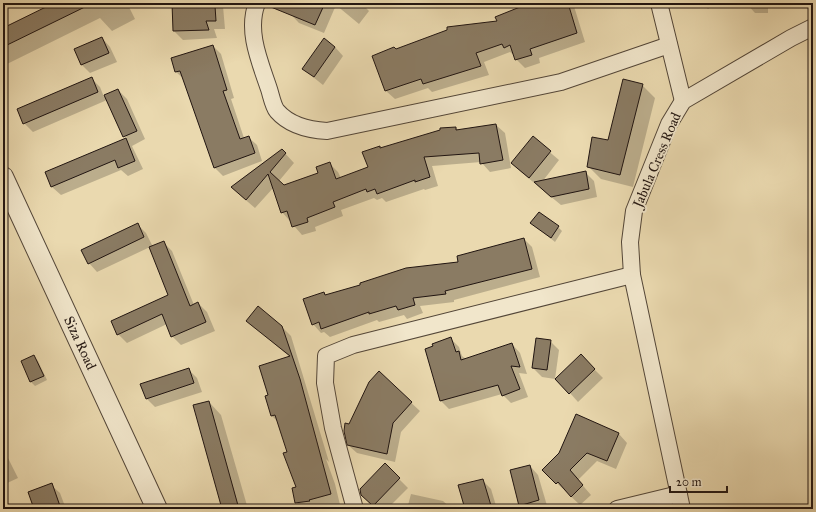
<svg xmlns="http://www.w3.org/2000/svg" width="816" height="512" font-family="'IM FELL Great Primer',serif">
<rect width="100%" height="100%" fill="#ead9af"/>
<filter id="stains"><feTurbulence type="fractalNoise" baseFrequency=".005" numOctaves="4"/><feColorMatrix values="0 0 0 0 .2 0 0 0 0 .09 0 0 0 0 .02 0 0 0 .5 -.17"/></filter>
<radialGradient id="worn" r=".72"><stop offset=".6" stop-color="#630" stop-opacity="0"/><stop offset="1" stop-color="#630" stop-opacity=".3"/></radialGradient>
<!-- shadow -->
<g fill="#0003">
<polygon points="56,3 127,3 135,19 112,31 100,18 5,65 3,64 3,29"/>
<polygon points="173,3 221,3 223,6 225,29 214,29 217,38 183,40 174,31"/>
<polygon points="280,3 361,3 369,11 359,24 336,5 324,33 299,23"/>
<polygon points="534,3 573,3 585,42 539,58 540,63 525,68 516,59 515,56 510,52 484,62 489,75 432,92 428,88 395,99 386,91 397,50 498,22"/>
<polygon points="702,3 716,3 708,9"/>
<polygon points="746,3 768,3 768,13 755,13"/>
<polygon points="102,38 110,47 117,62 90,73 81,64"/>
<polygon points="213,46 221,54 234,98 231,99 244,138 248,137 257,145 262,161 223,176 215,168 185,80 176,72 172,59"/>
<polygon points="335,47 343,56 323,85 303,69"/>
<polygon points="91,78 100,87 104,97 118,90 127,99 145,139 132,146 143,169 128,176 121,170 61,195 52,187 46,173 127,139 107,100 33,132 24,123"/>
<polygon points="642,85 655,98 633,187 601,179 588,166 609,142"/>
<polygon points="496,125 505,133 511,168 490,172 481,162 432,166 438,186 425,190 424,189 386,202 382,198 377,200 374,198 341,210 343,216 315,227 316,231 302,235 282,212 274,187 255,208 241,196 282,150 294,163 279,181 284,186 320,174 329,163 338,172 341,178 369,168 379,147 381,149 456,128 459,131"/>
<polygon points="533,138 559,160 542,182 585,172 594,181 597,197 561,205 521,172 512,163"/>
<polygon points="532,223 558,227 562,231 555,242"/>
<polygon points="137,224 146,233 153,247 163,242 172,251 194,305 198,303 207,312 215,331 181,345 172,336 167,324 127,343 118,334 169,295 150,247 97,272 89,263"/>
<polygon points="524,239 532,247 540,277 454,300 454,302 420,306 423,313 407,319 404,315 379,322 377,320 330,337 324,332 321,333 313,324 324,293 326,296 460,263"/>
<polygon points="247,321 282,327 291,336 329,462 326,459 335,484 341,509 299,509 293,489 297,488 288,452 278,422 272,416 270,396 290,357"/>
<polygon points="451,339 459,347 462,356 466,359 512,344 520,353 527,374 519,373 528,397 511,403 502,394 449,409 440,400"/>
<polygon points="550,341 559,350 555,379 542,377 533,368"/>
<polygon points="34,356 38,361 47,380 35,386 31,382"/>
<polygon points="581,356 603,378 578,402 570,393"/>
<polygon points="188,369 197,378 202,392 155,407 147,399"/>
<polygon points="379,373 420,411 401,432 395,462 357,453 348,445 349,425"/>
<polygon points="209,402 221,415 248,509 223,509"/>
<polygon points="576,416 619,434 627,443 616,469 597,461 578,480 591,495 580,505 543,470 559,454"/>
<polygon points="3,451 7,456 18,478 3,485"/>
<polygon points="385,465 408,488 387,509 377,509 362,494"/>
<polygon points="530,466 538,475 548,509 524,509 520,505"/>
<polygon points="482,480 491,489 497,509 466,509"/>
<polygon points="51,485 60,493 66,509 35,509"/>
<polygon points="411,494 443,501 452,509 407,509"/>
</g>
<!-- building -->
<g fill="#8a7b63" stroke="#211511">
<polygon points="54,3 93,3 3,47 3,28"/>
<polygon points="172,3 198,3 198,7 215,6 216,21 206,21 209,30 173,31"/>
<polygon points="266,3 325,3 315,25 266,5"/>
<polygon points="530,3 568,3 577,33 530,49 532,55 515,60 510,45 504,48 502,44 476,53 481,66 423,84 421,79 385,91 372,56 394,47 396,49 447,30 447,27 497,21 495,17"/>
<polygon points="102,37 109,53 81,65 74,49"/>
<polygon points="324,38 335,47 314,77 302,69"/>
<polygon points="213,45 227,90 223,91 240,139 249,136 255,153 214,168 180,71 175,72 171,58"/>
<polygon points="92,77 98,92 23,124 17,109"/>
<polygon points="623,79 643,84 620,175 587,167 592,137 608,140"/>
<polygon points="118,89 137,131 123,137 104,95"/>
<polygon points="496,124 503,160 480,164 479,153 424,157 430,177 415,182 415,180 377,194 375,189 367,192 366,189 333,202 335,207 307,218 308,222 292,227 287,211 281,213 268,174 246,200 231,187 282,149 286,153 270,172 284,185 318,173 316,167 330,162 336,179 368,167 362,152 380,146 380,148 440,130 440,128 456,127 456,130"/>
<polygon points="533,136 551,151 529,178 511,163"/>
<polygon points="126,138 135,161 118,168 115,160 51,187 45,172"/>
<polygon points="586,171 589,189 551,197 534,182"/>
<polygon points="539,212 559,226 551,238 530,223"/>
<polygon points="138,223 144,237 88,264 81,250"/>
<polygon points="524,238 532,269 445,291 446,294 413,298 415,305 398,310 396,306 369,314 369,312 321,329 319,322 312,325 303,299 324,292 325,295 360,285 360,283 406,268 458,262 457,256"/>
<polygon points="164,241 190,306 198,302 206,322 171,337 162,314 117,335 111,321 168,295 149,247"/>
<polygon points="258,306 282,326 300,379 331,494 309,500 310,501 295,503 292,488 296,487 283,453 287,452 275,415 271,416 265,396 268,395 259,366 290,356 246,321"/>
<polygon points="451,337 456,352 459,351 461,360 512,343 520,367 511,366 520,389 502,396 498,385 440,401 425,349 433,346 432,344"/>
<polygon points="536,338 551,340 547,370 532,368"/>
<polygon points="581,354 595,369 569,394 555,379"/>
<polygon points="34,355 44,376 30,382 21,361"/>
<polygon points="189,368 194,383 146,399 140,384"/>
<polygon points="379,371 412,402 393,423 387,454 347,445 344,431 345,423 349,424 369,382"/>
<polygon points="209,401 239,509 222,509 193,405"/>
<polygon points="576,414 619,433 607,461 587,453 570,470 583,485 571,497 558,482 556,484 542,470 559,453"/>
<polygon points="385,463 400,478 373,506 361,495 360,489"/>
<polygon points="530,465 539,500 519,506 510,470"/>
<polygon points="483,479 492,509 465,509 458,485"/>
<polygon points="52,483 61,509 34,509 28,492"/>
</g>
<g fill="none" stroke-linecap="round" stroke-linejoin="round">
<!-- minor casing -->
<g stroke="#534638" stroke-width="18">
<g id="minor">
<path d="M257,3C246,31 260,62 269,89C271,95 273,106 277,111C290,126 309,130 327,131L561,82L669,45"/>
<polyline points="659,3 683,101"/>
<polyline points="355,509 333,428 325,383 326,356 353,345 632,275"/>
<polyline points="617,509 679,494"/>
<polyline points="682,509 632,275 630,242 634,211 669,124 683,101 791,38 813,27"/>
</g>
</g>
<!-- tertiary casing -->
<g stroke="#534638" stroke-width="22">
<polyline id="tertiary" points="3,177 157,509"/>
</g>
<!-- minor -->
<use href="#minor" stroke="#f1e6cb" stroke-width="16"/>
<!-- tertiary -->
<use href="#tertiary" stroke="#f1e6cb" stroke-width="20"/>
</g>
<g text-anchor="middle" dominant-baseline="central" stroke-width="4" stroke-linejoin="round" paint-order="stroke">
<!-- street labels -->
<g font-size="14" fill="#211511" stroke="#f1e6cb">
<text transform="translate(657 160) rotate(-67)">Jabula Cress Road</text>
<text transform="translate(80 343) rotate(65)">Siza Road</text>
</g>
</g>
<!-- margin -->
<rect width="816" height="512" fill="none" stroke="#ead9af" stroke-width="16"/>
<rect x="4" y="4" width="808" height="504" fill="none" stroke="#211511" stroke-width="2"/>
<rect x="8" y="8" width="800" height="496" fill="none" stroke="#211511"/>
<!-- scale -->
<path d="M670 486v6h57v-6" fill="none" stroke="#211511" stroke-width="2"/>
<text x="676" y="486" font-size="12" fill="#211511" stroke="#f1e6cb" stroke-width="3" paint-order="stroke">20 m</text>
<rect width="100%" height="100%" filter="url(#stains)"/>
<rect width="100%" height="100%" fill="url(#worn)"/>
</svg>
